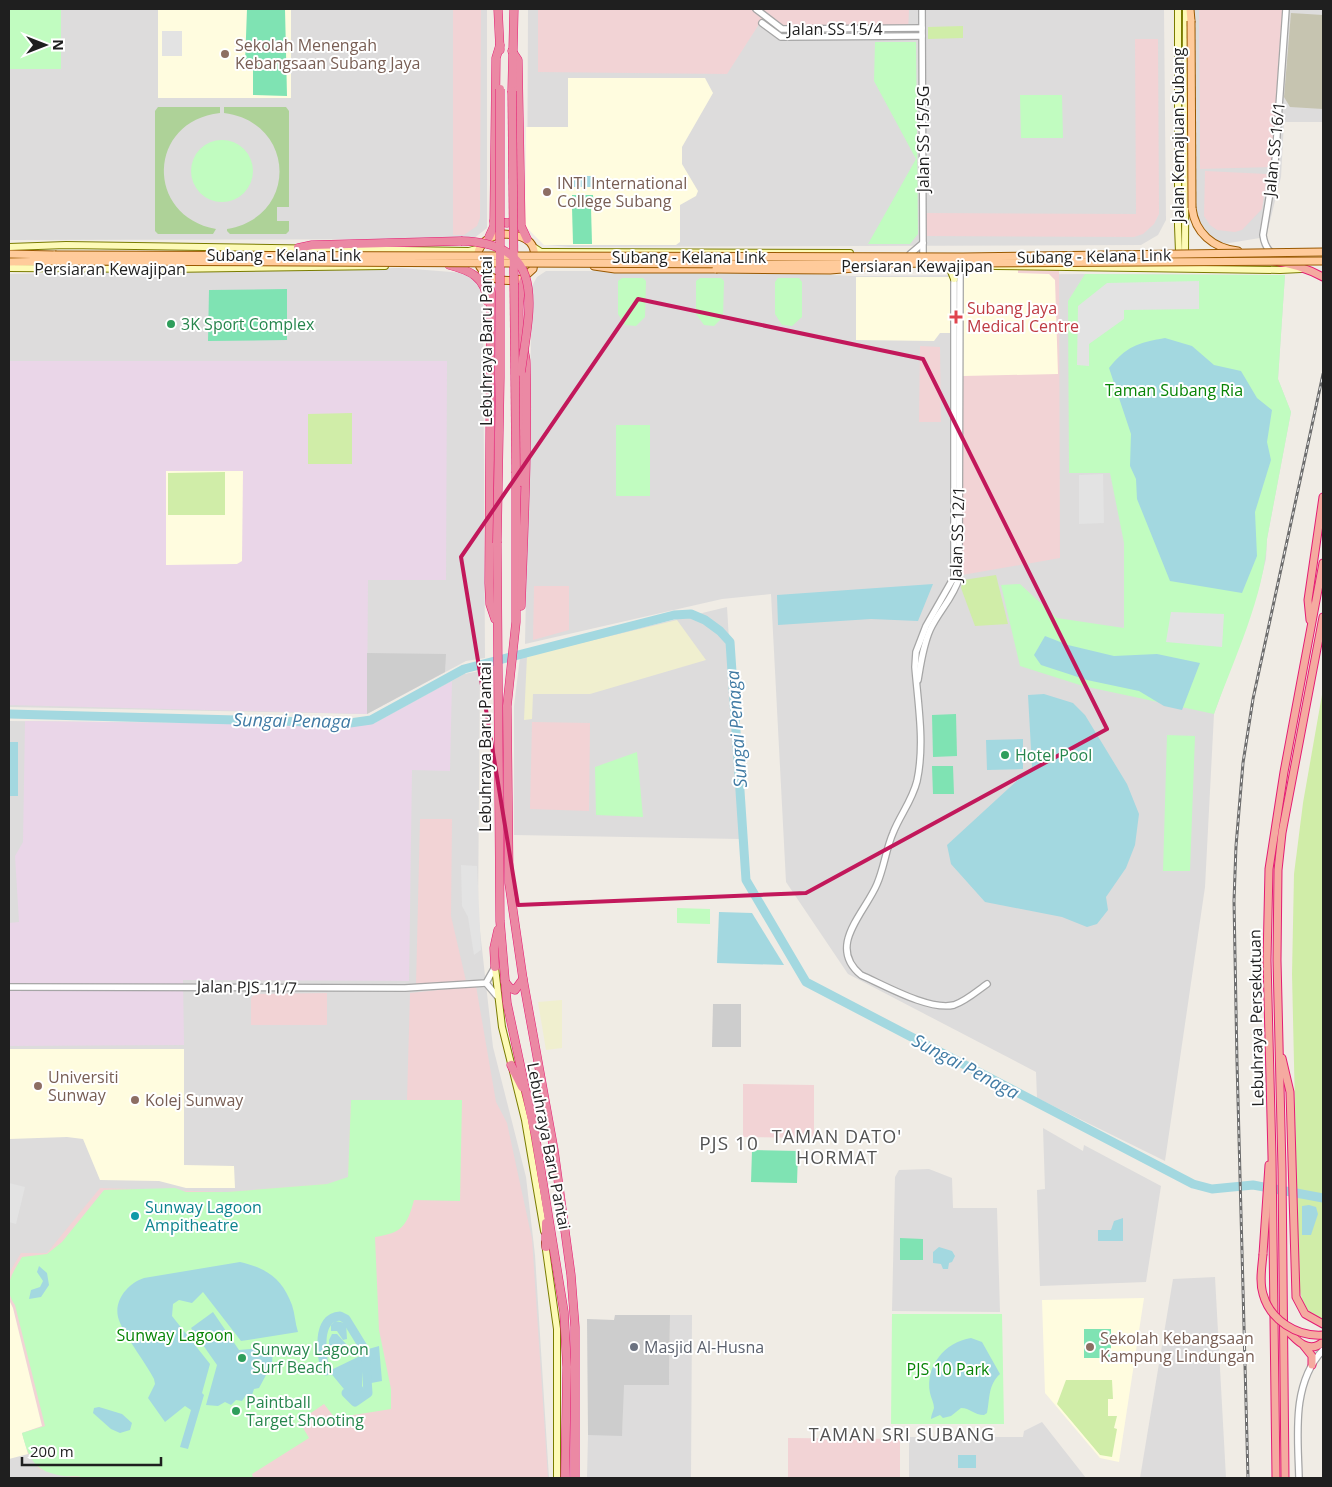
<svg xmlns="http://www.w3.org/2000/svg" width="1332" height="1487" font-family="'Open Sans',sans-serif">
<rect width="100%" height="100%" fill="#f0ece5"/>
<!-- residential -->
<g fill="#dddcdc">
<polygon points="9,9 487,9 487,228 473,239 9,240"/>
<polygon points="528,9 1164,9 1166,220 1158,235 1141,245 569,247 547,245 527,227"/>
<polygon points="1194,9 1323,9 1323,122 1284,122 1281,177 1266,237 1223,244 1213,239 1199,225 1196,215"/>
<polygon points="400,268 465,273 475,278 483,289 485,658 466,661 367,714 9,707 9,274"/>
<polygon points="546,271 727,271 855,276 1085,274 1285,275 1278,379 1291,412 1267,539 1266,559 1258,591 1214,714 1205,887 1165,1161 1037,1098 1036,1072 848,974 786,882 771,594 722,599 525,644 532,286 537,277"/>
<polygon points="727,607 741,839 514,835 514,706 520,657"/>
<polygon points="480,671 478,913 493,1047 526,1177 535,1255 549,1478 9,1478 9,721 364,725 375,723 464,674"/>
<polygon points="1043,1128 1083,1151 1084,1145 1161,1186 1146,1282 1040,1286 1037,1190 1045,1189"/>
<polygon points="929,1169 952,1178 953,1208 997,1208 1000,1312 892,1311 895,1177 899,1170"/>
<polygon points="1215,1277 1226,1478 1140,1478 1173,1279"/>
<polygon points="670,1315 692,1315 691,1478 587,1478 588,1435 622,1435 623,1385 669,1385"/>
<polygon points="1042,1422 1086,1478 909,1478 909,1437 1023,1437 1024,1431"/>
</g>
<!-- commercial -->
<g fill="#f2d3d5">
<polygon points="453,9 481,9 480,218 477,226 464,235 453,235"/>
<polygon points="538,9 909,9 908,32 779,27 765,15 727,74 538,72"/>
<polygon points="1199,9 1284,9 1271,167 1200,169"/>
<polygon points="1135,39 1158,39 1159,214 1154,224 1143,234 1134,237 925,236 925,213 1136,214"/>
<polygon points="1205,171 1267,174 1262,209 1242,230 1235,232 1217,230 1210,225 1204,216"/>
<polygon points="963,268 1059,270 1060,558 962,575"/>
<polygon points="920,346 940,347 941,422 919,422"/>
<polygon points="534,586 569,586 569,630 533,640"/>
<polygon points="532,722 590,723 589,811 530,809"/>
<polygon points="420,819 452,819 451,916 466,981 416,985"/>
<polygon points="476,986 496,1102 507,1123 532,1239 548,1478 83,1478 64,1476 39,1469 28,1454 22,1433 42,1426 13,1308 9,1300 9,1273 21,1253 47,1253 100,1188 227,1192 327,1184 348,1178 351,1100 407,1100 410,993"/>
<polygon points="327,993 327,1025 251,1025 251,998 255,994"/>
<polygon points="743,1084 814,1085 814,1138 743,1137"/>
<polygon points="788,1438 900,1439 900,1478 788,1478"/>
</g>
<!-- industrial -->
<g fill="#ead6e8">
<polygon points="9,361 447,361 446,580 368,580 367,714 9,705"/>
<polygon points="452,681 450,771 412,770 409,981 183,980 184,1045 9,1046 9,923 19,922 15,856 23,842 25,721 364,725 375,723"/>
</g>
<!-- education -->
<g fill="#fffcdf">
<rect x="158" y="9" width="133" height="89"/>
<polygon points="568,78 705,78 713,93 682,147 682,164 698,191 696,196 680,205 680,242 676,245 544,245 525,226 526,127 568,127"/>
<polygon points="970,268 1018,268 1018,273 1049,274 1055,280 1058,374 963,376 963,333 940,333 934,341 856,340 856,277 964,277"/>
<polygon points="166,471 243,471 242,561 237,564 166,565"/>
<polygon points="9,1049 184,1049 184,1165 234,1166 235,1188 186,1188 159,1181 100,1180 83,1139 67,1137 9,1139"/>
<polygon points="1144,1298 1119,1462 1100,1458 1045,1393 1042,1300"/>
<polygon points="9,1300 13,1308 42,1426 22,1433 28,1454 9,1459"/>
</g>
<!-- religious -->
<g fill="#cdcdcd">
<polygon points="367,653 446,654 445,672 367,714"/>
<polygon points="713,1004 741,1004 741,1047 712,1047"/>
<polygon points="615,1315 670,1315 669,1385 624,1385 622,1436 588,1435 587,1319 614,1320"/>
</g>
<!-- construction -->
<polygon fill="#c6c4b0" points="1291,13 1323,15 1323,109 1290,107 1284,97"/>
<!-- farmland -->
<g fill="#f0efcf">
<polygon points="677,620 706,660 590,694 533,694 532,719 524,720 527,656"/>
<polygon points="562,1000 562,1048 546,1050 538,1002"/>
</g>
<!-- grass -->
<g fill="#d0eda8">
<polygon points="963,26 963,38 928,39 928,27"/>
<polygon points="352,413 352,464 308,464 308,414"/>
<polygon points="225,472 225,515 168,515 168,473"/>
<polygon points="996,575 1008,624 975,626 961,588 963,580"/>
<path d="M1323,689V1321C1305,1311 1303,1307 1299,1286L1292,974L1294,874L1303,803Z"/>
<polygon points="1066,1380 1112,1380 1113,1399 1108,1399 1108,1416 1117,1416 1114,1428 1117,1429 1112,1457 1100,1455 1057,1404"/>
</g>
<!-- forest -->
<g fill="#aed298">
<path d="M158,107H220V113C147,121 145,216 216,229L213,234H158L155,231V111Z"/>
<path d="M224,107H286L289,111V207H277V221H289V231L286,234H230L227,231V229C299,217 296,122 224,113Z"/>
</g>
<!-- park -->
<g fill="#c1fcc0">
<rect x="9" y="9" width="52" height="60"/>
<polygon points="875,42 916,42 918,234 910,244 868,244 916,159 874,81"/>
<polygon points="1020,95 1062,95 1063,138 1021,138"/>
<circle cx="222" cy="171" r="31"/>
<path d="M1085,274L1285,275L1278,379L1291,412L1267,539C1265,595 1233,661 1214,714L1083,686L1020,666L1001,585L1020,584L1057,618L1124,628V543L1110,473H1069L1068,301Z"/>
<polygon points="622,278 643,278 646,281 645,317 636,326 625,325 618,314 618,281"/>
<polygon points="700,278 721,278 724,281 723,317 714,326 704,325 696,314 696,281"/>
<polygon points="778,278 799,278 802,282 802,317 792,326 782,325 775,314 775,282"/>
<rect x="616" y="425" width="34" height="71"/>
<polygon points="1167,735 1195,736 1190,871 1163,871"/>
<polygon points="637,752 643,817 596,815 595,767"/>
<polygon points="677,908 710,909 710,924 677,923"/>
<path d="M351,1100H462L460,1201L414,1200C407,1226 402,1233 375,1237L379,1330L391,1389V1409L335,1418L324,1404L299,1421L309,1438L252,1474L253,1478H83C78,1475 71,1477 64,1476C35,1472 29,1460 22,1433L45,1426L15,1305C2,1287 12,1274 22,1257L47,1254L62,1242L104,1190L175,1188L186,1192H227L327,1184L348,1177Z"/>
<polygon points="892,1314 1002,1314 1004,1424 891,1424"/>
</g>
<!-- pitch -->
<g fill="#7fe3b3">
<polygon points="247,9 285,9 287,96 253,95 253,64 245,64"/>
<polygon points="572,195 593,195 594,206 572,206"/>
<polygon points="572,207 591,207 592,244 573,244"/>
<polygon points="287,289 287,340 208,341 209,290"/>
<polygon points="956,714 957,756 933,757 932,715"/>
<polygon points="932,766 953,766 954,794 933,794"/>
<polygon points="752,1150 798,1151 797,1183 751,1182"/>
<polygon points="900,1238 923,1239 923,1260 900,1260"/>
<rect x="1084" y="1329" width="27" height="29"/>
</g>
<!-- parking -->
<g fill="#e3e3e3">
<rect x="162" y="31" width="20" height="25"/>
<polygon points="1199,281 1199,309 1124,310 1124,319 1089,344 1089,366 1077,365 1078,306 1107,283"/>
<polygon points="1103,474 1104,523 1079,524 1079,475"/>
<polygon points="1171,612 1224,614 1222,647 1166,642"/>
<polygon points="461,865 477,866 481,950 474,955 468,917 462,906"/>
<polygon points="9,1183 25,1187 16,1224 9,1222"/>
</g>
<!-- water -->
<g fill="#a3d8e0">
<rect x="572" y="176" width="20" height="11"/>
<path d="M1165,338L1192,346L1214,365L1241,371L1257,398L1272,410L1267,442L1271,460L1255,512L1257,556L1242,593L1170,581L1137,499L1136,479L1130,466L1131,434L1109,368C1127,346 1137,343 1165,338Z"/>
<polygon points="933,584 918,621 871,619 778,625 777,595"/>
<polygon points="1045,636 1068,645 1114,656 1157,654 1200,663 1182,710 1164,706 1139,691 1087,680 1041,665 1034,655"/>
<polygon points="1044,694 1073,703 1085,715 1127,784 1139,814 1135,845 1126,868 1106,897 1108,910 1097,924 1087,927 1062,917 985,902 951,864 947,845 1032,767 1028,695"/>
<polygon points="1023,739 1023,769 987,770 986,740"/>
<rect x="9" y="742" width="9" height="54"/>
<polygon points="719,912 752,913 784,965 717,963"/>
<polygon points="1309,1205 1316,1207 1318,1214 1311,1235 1302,1235 1302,1206"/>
<polygon points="1123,1218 1123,1241 1098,1241 1098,1230 1111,1230 1114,1221"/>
<polygon points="939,1247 952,1251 955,1256 952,1262 949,1263 948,1269 943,1269 941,1264 933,1263 933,1252"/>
<path d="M240,1262C266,1268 282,1278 292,1305C295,1314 295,1323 298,1332L241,1341L203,1292L192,1303L179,1300L173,1304L172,1316L210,1364L202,1393L204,1395L188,1449L180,1447L191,1410L185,1406L165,1422L148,1398L155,1384L154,1379C146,1363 121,1331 118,1317C114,1299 129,1283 144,1278Z"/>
<polygon points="39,1266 47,1273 49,1285 41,1297 29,1299 31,1290 40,1287 43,1281 37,1272"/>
<polygon points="213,1312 239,1350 273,1347 272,1364 259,1388 254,1389 252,1395 246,1395 242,1401 236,1400 231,1405 225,1402 218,1406 206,1405 217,1365 191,1328"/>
<polygon points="335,1321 346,1323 347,1339 343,1340 337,1331 331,1331 331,1325"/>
<polygon points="332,1334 337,1334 347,1345 344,1350 338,1348 333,1352 329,1351 329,1340"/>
<path d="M971,1338L982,1342L1000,1374C988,1385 990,1398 987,1413L984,1415C974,1415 970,1408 961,1408L951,1416L943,1418L940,1415L931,1419C931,1415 933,1412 934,1408C934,1403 931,1398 930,1393C925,1366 945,1342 971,1338Z"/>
<polygon points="379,1346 382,1381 366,1384 365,1350"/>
<polygon points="362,1355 362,1386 366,1392 353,1400 329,1371"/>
<polygon points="99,1407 122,1414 132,1423 130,1430 120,1433 111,1429 93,1413 94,1408"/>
<rect x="958" y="1455" width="18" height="13"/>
</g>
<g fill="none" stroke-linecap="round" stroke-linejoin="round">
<!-- river -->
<g stroke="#a3d8e0" stroke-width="9">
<polyline points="9,714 350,723 371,720 464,669 674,615 691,614 705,620 720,631 730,642 746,880 806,982 1193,1184 1212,1189 1253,1185 1323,1198"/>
<path d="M326,1371C321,1356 316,1317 340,1316L346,1319L365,1350L368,1393L355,1402L346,1393"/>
</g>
<!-- tertiary casing -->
<g stroke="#a6a6a6" stroke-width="8">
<g id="tertiary">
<polyline points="756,9 782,29 922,28"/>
<polyline points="922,9 923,254"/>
<polyline points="762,23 781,37 922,36"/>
<polyline points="910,254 923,243"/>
<path d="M1286,261C1272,255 1265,250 1263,235L1275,162L1286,9"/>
<path d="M954,265V577L926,626L916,652L915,667C918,704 925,744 917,781C912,801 900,815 893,833C886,849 884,868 877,884C865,913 826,946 861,975C884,985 929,1011 954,1005C966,1001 977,991 987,984"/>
<path d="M918,680C921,662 923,646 930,630C938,612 954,597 959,578L960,265"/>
<polyline points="486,983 497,996"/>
<polyline points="9,987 405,988 486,983 495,967"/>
<path d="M1299,1478C1298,1436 1291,1384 1323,1350"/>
</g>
</g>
<!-- secondary casing -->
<g stroke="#7a7c00" stroke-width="8">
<g id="secondary">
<polyline points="1178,9 1178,226 1179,252 1182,256"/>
<polyline points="9,247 66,245 469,251 480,248"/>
<polyline points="535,248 541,252 549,252 850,253"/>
<polyline points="1158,257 1185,258"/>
<polyline points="1185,259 1186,9"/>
<polyline points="944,266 950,269 954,279"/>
<polyline points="995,266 1280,270 1301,269"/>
<polyline points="9,268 166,269 385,266"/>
<polyline points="495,967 502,1027 525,1120 544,1231"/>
<polyline points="545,1243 557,1329 557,1478"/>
</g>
</g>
<!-- primary casing -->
<g stroke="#9a5900" stroke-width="9">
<g id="primary">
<polyline points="1190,9 1191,21"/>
<path d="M1192,208C1195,233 1213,248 1238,251"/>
<path d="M504,234C529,235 539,244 533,269L522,279C470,290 463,238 504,234Z"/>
<polyline points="9,254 55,255"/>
<polyline points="9,262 54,261"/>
<polyline points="594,266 615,269 716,269"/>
</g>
</g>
<!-- trunk casing -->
<g stroke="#e41c73" stroke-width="9">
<g id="trunk">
<path d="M1185,258C1232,257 1281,254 1323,277"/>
<polyline points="1310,620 1308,600 1323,497"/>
<polyline points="1282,1058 1290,1092 1296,1297 1305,1314 1323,1324"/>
<polyline points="1263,1254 1269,1165"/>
<path d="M1285,1328C1295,1339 1308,1355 1323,1342"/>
<polyline points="1304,1346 1312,1356 1312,1365"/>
<polyline points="1276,1478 1272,1156 1267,960 1269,869 1284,772 1323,563"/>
<polyline points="1285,1478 1282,1169 1277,960 1278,870 1282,833 1323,617"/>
</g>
</g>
<!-- motorway casing -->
<g stroke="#e41c73" stroke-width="9">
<g id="motorway">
<polyline points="498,9 500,50"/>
<polyline points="512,51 518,60 521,226 527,239"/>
<polyline points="512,91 514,9"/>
<polyline points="494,221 507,223 520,221"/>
<polyline points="489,237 494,226 496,58 500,45"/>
<polyline points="298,248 312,245 461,241"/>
<path d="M449,265C469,270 486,277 487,301"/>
<polyline points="486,275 491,292 489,583 490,604 495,619"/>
<polyline points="521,376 521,482"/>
<polyline points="516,473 516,622 507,706 509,883 523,979 554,1150 571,1275 575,1327 575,1478"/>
<polyline points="497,543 500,921 507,1003 535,1134 564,1312 567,1367 565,1478"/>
<path d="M521,606C524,525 528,444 526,363C526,353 521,344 520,334C518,317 518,293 525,277"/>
<polyline points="495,967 494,948 498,930"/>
<polyline points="505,982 510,988 515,990 523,979"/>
<polyline points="511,1065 522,1087"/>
<polyline points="546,1247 546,1223"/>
</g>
</g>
<!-- tertiary -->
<use href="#tertiary" stroke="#fff" stroke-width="5.5"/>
<!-- secondary -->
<use href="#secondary" stroke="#fdfab7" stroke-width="6"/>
<!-- primary -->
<use href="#primary" stroke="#ffcb9b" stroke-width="7"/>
<!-- trunk -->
<use href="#trunk" stroke="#f5aaa0" stroke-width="7"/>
<!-- motorway -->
<use href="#motorway" stroke="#eb89a4" stroke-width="8"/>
<!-- rail casing -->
<g stroke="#6d6d6d" stroke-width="3">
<polyline id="rail" points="1248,1478 1237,1062 1234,901 1236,846 1243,763 1253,699 1323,374"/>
</g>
<!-- rail -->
<use href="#rail" stroke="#fff" stroke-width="1" stroke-dasharray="4" stroke-linecap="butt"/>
<!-- primary-bridge casing -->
<g stroke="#9a5900" stroke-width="9" stroke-linecap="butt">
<g id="primary-bridge">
<polyline points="1191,21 1192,208"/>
<polyline points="55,255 963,257 1323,252"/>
<polyline points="54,261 770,264 1323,261"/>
<polyline points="716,269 830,270 879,266"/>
</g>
</g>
<!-- trunk-bridge casing -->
<g stroke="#e41c73" stroke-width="9" stroke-linecap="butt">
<path id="trunk-bridge" d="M1263,1254C1262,1267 1259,1281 1263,1294C1270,1320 1297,1337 1323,1335"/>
</g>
<!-- motorway-bridge casing -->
<g stroke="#e41c73" stroke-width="9" stroke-linecap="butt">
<g id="motorway-bridge">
<polyline points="512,91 516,473"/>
<path d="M461,241C550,243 529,310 521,372"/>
<polyline points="497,543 500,378 500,89"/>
</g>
</g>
<!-- primary-bridge -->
<use href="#primary-bridge" stroke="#ffcb9b" stroke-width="7"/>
<!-- trunk-bridge -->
<use href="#trunk-bridge" stroke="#f5aaa0" stroke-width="7"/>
<!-- motorway-bridge -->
<use href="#motorway-bridge" stroke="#eb89a4" stroke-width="8"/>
</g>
<!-- marked area -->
<path fill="none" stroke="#c2185b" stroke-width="4" stroke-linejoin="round" d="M638,299L923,359L1107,729L806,893L518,905L461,557Z"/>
<!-- markers -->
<g fill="#8d6e63" stroke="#fff" stroke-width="2">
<circle cx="225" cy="54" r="5"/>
<circle cx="547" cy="192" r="5"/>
<circle cx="38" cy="1086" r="5"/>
<circle cx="135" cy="1100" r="5"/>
<circle cx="1090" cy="1347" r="5"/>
</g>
<path fill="#e0444e" stroke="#fff" stroke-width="2" d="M953.5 309.5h5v5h5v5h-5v5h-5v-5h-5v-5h5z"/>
<g fill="#2e9e5b" stroke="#fff" stroke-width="2">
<circle cx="171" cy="324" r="5"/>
<circle cx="1005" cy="755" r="5"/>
<circle cx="242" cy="1358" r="5"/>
<circle cx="236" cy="1411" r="5"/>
</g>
<circle fill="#0f9aa8" stroke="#fff" stroke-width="2" cx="135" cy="1216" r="5"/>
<circle fill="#6b7280" stroke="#fff" stroke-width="2" cx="634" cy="1347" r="5"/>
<g text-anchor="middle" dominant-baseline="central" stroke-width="4" stroke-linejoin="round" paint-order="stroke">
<!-- street labels -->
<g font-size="16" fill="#1f1f1f" stroke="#fff">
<text x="835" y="29">Jalan SS 15/4</text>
<text transform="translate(1178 135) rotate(-90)">Jalan Kemajuan Subang</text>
<text transform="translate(923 139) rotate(-90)">Jalan SS 15/5G</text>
<text transform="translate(1274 149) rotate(-84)">Jalan SS 16/1</text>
<text x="284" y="255">Subang - Kelana Link</text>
<text transform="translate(1094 256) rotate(-1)">Subang - Kelana Link</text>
<text x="689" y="257">Subang - Kelana Link</text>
<text x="917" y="266">Persiaran Kewajipan</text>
<text x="110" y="269">Persiaran Kewajipan</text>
<text transform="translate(486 341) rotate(-90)">Lebuhraya Baru Pantai</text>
<text transform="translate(957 534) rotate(-88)">Jalan SS 12/1</text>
<text transform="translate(485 747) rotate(-90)">Lebuhraya Baru Pantai</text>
<text transform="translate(247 987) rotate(1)">Jalan PJS 11/7</text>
<text transform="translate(1256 1018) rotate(-91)">Lebuhraya Persekutuan</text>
<text transform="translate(549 1146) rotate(79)">Lebuhraya Baru Pantai</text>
</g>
<!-- education labels -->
<g font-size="16" fill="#785e54" stroke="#fff" text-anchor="start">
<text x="235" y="45">Sekolah Menengah<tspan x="235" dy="18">Kebangsaan Subang Jaya</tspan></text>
<text x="557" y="183">INTI International<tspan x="557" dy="18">College Subang</tspan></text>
<text x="48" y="1077">Universiti<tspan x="48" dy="18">Sunway</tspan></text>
<text x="145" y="1100">Kolej Sunway</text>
<text x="1100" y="1338">Sekolah Kebangsaan<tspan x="1100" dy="18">Kampung Lindungan</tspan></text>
</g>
<!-- health labels -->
<g font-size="16" fill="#be3a42" stroke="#fff" text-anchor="start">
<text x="967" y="308">Subang Jaya<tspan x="967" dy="18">Medical Centre</tspan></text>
</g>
<!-- leisure labels -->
<g font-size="16" fill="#27864d" stroke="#fff" text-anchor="start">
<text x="181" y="324">3K Sport Complex</text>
<text x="1015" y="755">Hotel Pool</text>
<text x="252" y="1349">Sunway Lagoon<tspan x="252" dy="18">Surf Beach</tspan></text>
<text x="246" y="1402">Paintball<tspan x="246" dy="18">Target Shooting</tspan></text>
</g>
<!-- park labels -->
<g font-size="16" fill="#078406" stroke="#fff">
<text x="1174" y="390">Taman Subang Ria</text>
<text x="175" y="1335">Sunway Lagoon</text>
<text x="948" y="1369">PJS 10 Park</text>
</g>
<!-- culture labels -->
<g font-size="16" fill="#0d838f" stroke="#fff" text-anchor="start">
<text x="145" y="1207">Sunway Lagoon<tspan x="145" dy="18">Ampitheatre</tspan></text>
</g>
<!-- worship labels -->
<g font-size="16" fill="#5b616d" stroke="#fff" text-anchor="start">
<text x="644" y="1347">Masjid Al-Husna</text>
</g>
<!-- water labels -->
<g font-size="18" font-style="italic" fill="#417ba4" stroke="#fff">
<text transform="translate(292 720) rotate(1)">Sungai Penaga</text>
<text transform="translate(736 729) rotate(-94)">Sungai Penaga</text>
<text transform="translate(966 1066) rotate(28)">Sungai Penaga</text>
</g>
<!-- neighbourhood labels -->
<g font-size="18" letter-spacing="1" fill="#525252" stroke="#fff">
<text x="837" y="1136">TAMAN DATO'<tspan x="837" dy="21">HORMAT</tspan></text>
<text x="902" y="1434">TAMAN SRI SUBANG</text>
</g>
<!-- quarter labels -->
<g font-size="19" letter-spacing="1" fill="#525252" stroke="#fff">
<text x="729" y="1143">PJS 10</text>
</g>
</g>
<!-- border -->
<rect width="1332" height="1487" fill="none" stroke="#1f1f1f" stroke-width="20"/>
<!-- north arrow -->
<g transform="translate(45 45) rotate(90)" stroke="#ffffff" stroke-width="4" paint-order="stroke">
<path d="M0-4L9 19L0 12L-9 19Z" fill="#1f1f1f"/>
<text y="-8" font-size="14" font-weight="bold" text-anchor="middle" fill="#1f1f1f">N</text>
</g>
<!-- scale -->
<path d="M22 1457v8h139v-8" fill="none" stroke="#1f1f1f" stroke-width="2.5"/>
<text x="30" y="1457" font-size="15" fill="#1f1f1f" stroke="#ffffff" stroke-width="4" paint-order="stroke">200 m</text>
</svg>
